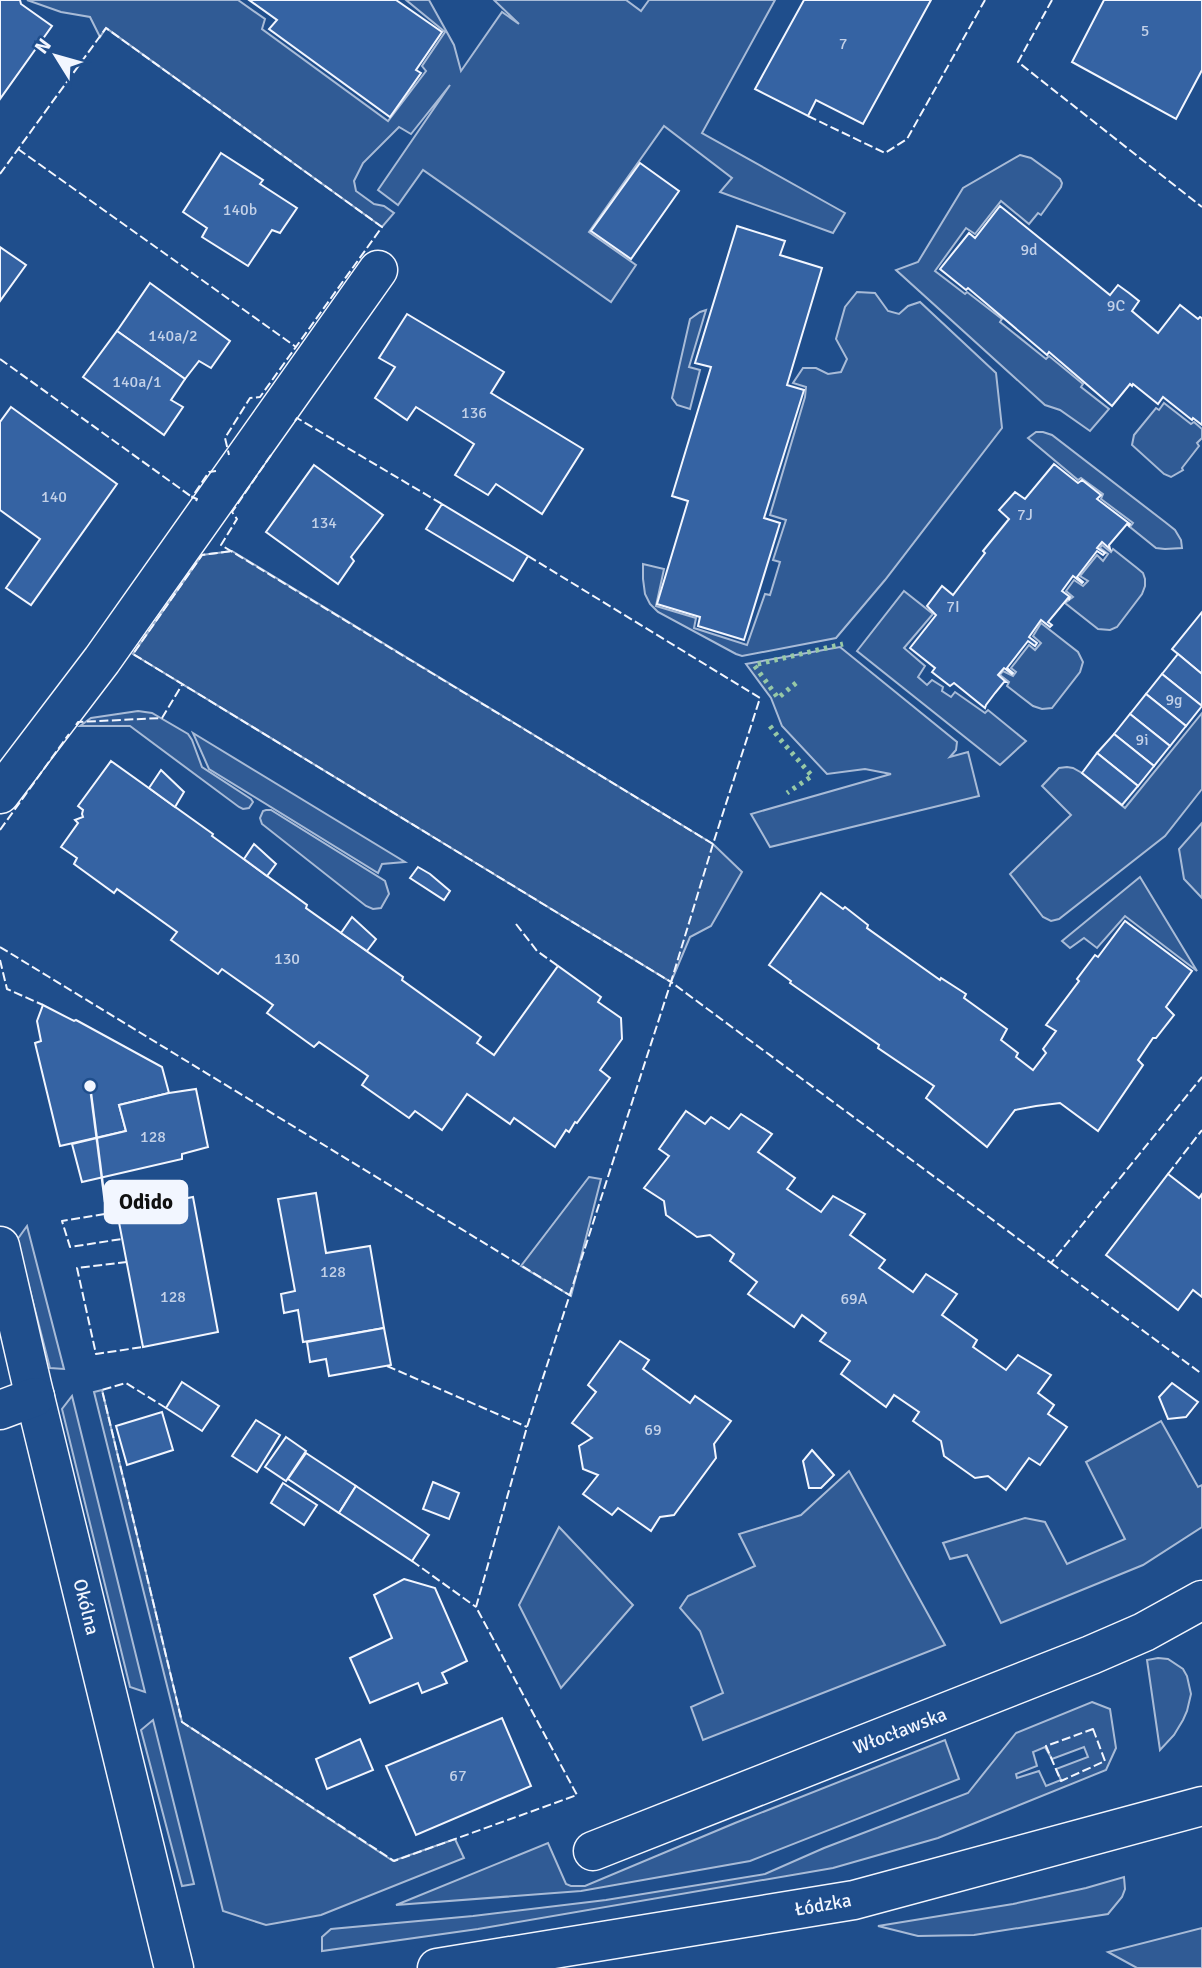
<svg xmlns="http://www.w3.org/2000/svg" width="1202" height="1968" font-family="Signika,sans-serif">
<rect width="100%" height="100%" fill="#1f4e8c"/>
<!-- built -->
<g fill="#305b95" stroke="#a8bbd7" stroke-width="2" fill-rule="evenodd">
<polygon points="27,0 238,0 265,19 262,29 388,121 426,71 422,66 445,32 406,0 429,0 454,45 461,71 502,12 519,24 494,0 626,0 641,11 649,0 775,0 702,133 845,213 833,233 720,192 732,178 664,126 589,232 636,265 611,302 423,170 398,205 378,190 450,85 411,134 399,127 363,163 354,181 356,191 374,204 384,206 394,213 382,227 106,28 100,37 90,17 61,12"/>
<polygon points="1020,155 1031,158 1060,179 1062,183 1061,187 1041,215 1038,213 1029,224 1001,201 975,234 966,228 935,271 965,294 967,292 1002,319 1000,322 1046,359 1049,356 1083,384 1081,387 1109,409 1090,431 1060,410 1045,405 896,270 918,262 963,188"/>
<polygon points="857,292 875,293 888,311 899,314 908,306 920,302 996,373 1002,428 885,580 836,638 742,656 736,654 658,612 650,604 645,594 643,579 643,564 664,569 656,606 696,618 694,628 747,645 765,594 770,595 780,562 773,560 786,520 770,515 805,397 806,387 793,383 803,368 816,368 828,374 841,372 847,359 836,339 845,307"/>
<polygon points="706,310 689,367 700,370 690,409 677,405 672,398 690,319 700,312"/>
<polygon points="1164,403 1191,424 1194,422 1202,429 1202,438 1197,443 1199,446 1182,468 1183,470 1171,477 1164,474 1132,445 1134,435 1156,408 1159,410"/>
<polygon points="1036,432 1043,432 1052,435 1165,522 1175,530 1181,540 1182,548 1165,549 1156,548 1130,527 1133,523 1101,499 1103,494 1081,478 1078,480 1028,438"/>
<polygon points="1102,545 1111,552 1113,549 1137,568 1143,573 1145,579 1145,586 1142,594 1117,627 1110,630 1098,629 1065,603 1073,597 1066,591 1074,580 1083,586 1088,581 1080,576 1097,555 1103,561 1108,554 1100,548"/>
<polygon points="232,551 713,844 742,872 711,926 690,937 671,982 133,654 202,555"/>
<polygon points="904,591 933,614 904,648 925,666 918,677 927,685 932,680 943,687 942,691 951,697 955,692 985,713 988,710 1026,741 1000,765 857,651"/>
<polygon points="1041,623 1078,652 1083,662 1080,672 1052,708 1042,709 1033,706 1007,686 1009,682 1000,675 1003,671 1013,676 1016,672 1011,668 1029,645 1035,650 1041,643 1033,636"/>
<polygon points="840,647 957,742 956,750 950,757 968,752 979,796 770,847 751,814 891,774 865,769 827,774 782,726 771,698 746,664"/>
<polygon points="138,711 152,713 188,734 192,740 202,767 251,799 253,802 249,808 243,809 239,807 130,726 80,726 91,718"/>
<polygon points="1202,713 1202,789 1165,836 1059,919 1051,921 1043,917 1010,874 1071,815 1042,786 1059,768 1067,767 1073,768 1082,773 1125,808"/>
<polygon points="193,733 405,862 382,864 378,873 209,769"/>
<polygon points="266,810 271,810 385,881 389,894 381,908 373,909 366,906 262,824 260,818 263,811"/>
<polygon points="1202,823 1202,898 1184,879 1179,849"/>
<polygon points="1140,877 1197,971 1125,916 1097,948 1084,938 1070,948 1062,941"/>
<polygon points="589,1177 601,1179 571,1296 521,1266"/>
<polygon points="27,1226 64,1369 50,1368 17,1240"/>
<polygon points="102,1390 182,1722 393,1861 455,1839 464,1858 321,1915 266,1925 223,1911 94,1392"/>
<polygon points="72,1396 145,1692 130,1687 62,1409"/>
<polygon points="1161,1421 1198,1487 1202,1485 1202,1527 1143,1565 1001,1623 967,1555 950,1559 943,1543 1025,1518 1045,1522 1067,1564 1125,1539 1086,1462"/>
<polygon points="849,1471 945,1645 703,1740 691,1707 723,1693 700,1631 680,1608 688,1596 755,1566 739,1534 801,1515"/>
<polygon points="559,1527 633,1605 561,1688 519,1605"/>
<polygon points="1158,1658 1168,1659 1183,1669 1187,1676 1191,1694 1187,1711 1183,1720 1174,1735 1160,1750 1147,1660"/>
<path d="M1092,1702L1110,1709L1116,1748L1106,1770L938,1838L833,1868L478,1929L322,1951V1937L331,1929L473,1916L606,1900L765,1874L824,1848L968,1793L1016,1733ZM1045,1747L1052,1759L1084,1747L1088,1757L1056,1769L1061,1780L1046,1786L1039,1771L1017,1778L1016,1774L1037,1766L1033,1752Z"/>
<polygon points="153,1720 194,1884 182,1886 141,1730"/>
<polygon points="945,1740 959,1779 750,1861 581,1891 396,1905 548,1843 566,1884 571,1886 585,1886 735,1823"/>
<polygon points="1124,1877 1125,1889 1122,1897 1108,1914 974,1935 918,1936 878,1926 1013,1904 1086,1888"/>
<polygon points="1202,1928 1202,1968 1137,1968 1108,1952"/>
</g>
<!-- building -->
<g fill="#3563a3" stroke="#f2f6ff" stroke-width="2">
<polygon points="0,0 20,0 21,4 52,26 0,99"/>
<polygon points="249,0 396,0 442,32 416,70 421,73 390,117 269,29 277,20"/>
<polygon points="804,0 931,0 863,124 816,100 808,116 755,89"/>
<polygon points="1104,0 1202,0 1202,70 1176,119 1072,62"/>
<polygon points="221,153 263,180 260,184 297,208 280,233 272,230 248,266 202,237 207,228 183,212"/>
<polygon points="640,163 679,191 631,259 591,231"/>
<polygon points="1000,206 1110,295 1118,285 1129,293 1139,301 1132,311 1158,333 1180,305 1198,319 1200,317 1202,318 1202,425 1193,418 1192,420 1163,397 1158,404 1133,384 1132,386 1130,384 1112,406 1049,352 1047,355 968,288 966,290 940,269 969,233 975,238"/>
<polygon points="737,226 785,241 780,255 822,268 787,385 804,390 764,518 780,523 744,640 698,626 700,617 657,604 688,501 672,496 711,367 695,363"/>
<polygon points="0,247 26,265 0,301"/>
<polygon points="150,283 230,341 211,368 199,361 185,379 117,331"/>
<polygon points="407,314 504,372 491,393 583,449 542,514 496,484 488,495 455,475 474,444 416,407 407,420 375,398 395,367 379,358"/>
<polygon points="117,331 185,379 171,400 183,407 164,435 83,377"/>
<polygon points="11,407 117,484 31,605 6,588 40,539 0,510 0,422"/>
<polygon points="1054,464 1078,483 1082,480 1101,495 1097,499 1130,524 1129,526 1127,524 1109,545 1110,549 1102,542 1097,548 1105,553 1103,555 1097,551 1077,577 1083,582 1082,583 1073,576 1062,591 1070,597 1069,599 1068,598 1048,622 1052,625 1050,627 1041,620 1029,637 1037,643 1035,646 1028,641 1007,668 1013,673 1012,674 1004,668 998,675 1006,682 1004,682 995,693 986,705 985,708 954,683 950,686 932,672 935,668 910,648 936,615 927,606 942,586 953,595 985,553 983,551 1009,519 999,510 1015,492 1025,499"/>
<polygon points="314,465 383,515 351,557 354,561 338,584 266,532"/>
<polygon points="442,504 528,556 513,581 426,529"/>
<polygon points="1202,612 1202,674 1172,649"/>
<polygon points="1178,654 1202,674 1202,706 1162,674"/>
<polygon points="1162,674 1202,706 1186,726 1146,694"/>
<polygon points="1146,694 1186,726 1170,746 1130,714"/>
<polygon points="1130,714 1170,746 1154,766 1114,734"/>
<polygon points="1114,734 1154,766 1138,786 1097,753"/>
<polygon points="1097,753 1138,786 1122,805 1082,773"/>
<polygon points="111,761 213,834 212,836 307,905 306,908 403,977 402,980 481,1037 477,1043 494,1055 558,966 601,997 598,1002 621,1018 622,1039 600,1070 610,1078 577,1123 575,1122 569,1132 566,1130 555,1147 514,1118 510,1124 467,1094 442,1130 415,1111 409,1118 362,1085 368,1076 319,1042 314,1047 267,1013 273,1005 222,969 218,974 171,940 177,932 117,889 114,893 74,864 77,858 61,847 78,823 75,820 83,817 82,814 83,810 78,806"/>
<polygon points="161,770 184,792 175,807 149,788"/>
<polygon points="254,844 276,864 267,876 244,859"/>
<polygon points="418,867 430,874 450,891 444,900 410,878"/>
<polygon points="821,893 843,909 845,907 868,925 867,928 940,980 941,978 966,994 964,998 1007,1029 1001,1040 1018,1053 1016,1057 1033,1070 1046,1053 1043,1049 1056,1031 1046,1025 1079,981 1077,979 1095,955 1098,957 1125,921 1192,971 1166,1007 1174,1015 1156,1038 1153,1038 1138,1060 1143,1065 1098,1131 1060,1103 1036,1106 1015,1110 987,1147 926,1098 934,1086 878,1048 879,1045 790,983 791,981 769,965"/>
<polygon points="352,917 376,939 367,951 341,933"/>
<polygon points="43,1005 74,1021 76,1020 162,1067 169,1093 119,1105 126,1131 60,1146 35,1043 41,1041 37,1021"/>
<polygon points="196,1089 208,1147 182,1154 182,1159 82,1182 72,1144 126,1131 119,1105 169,1093"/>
<polygon points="686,1111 705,1124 711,1117 729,1129 741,1114 772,1134 758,1152 795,1178 787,1189 821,1212 833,1196 865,1214 850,1235 885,1260 879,1268 913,1292 926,1274 957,1294 942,1315 977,1340 973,1347 1006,1370 1018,1355 1051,1375 1038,1393 1054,1405 1048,1414 1067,1427 1040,1465 1029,1458 1006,1490 988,1476 975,1478 944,1456 941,1441 913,1421 919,1412 894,1395 886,1407 841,1374 850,1361 820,1341 826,1333 802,1315 794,1327 748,1294 757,1282 730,1261 734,1254 710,1235 697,1237 666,1215 664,1201 644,1188 669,1156 659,1149"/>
<polygon points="1168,1174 1199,1198 1202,1194 1202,1297 1193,1290 1178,1310 1106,1255"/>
<polygon points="316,1193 326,1253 370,1246 384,1328 303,1342 298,1310 284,1313 281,1294 295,1291 278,1199"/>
<polygon points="193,1197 218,1332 143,1347 117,1212"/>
<polygon points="384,1328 391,1365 329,1376 326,1359 310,1362 307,1342"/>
<polygon points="620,1341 649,1360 643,1369 690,1403 695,1396 731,1421 714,1444 716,1458 674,1515 660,1517 651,1531 618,1508 612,1515 583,1494 598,1475 583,1469 579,1446 592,1438 572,1423 596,1392 588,1385"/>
<polygon points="182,1382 219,1406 202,1431 166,1408"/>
<polygon points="1172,1383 1198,1402 1186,1417 1168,1419 1159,1397"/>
<polygon points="162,1412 173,1450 127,1465 116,1426"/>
<polygon points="256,1420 280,1435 257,1472 232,1456"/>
<polygon points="286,1437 306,1451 286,1481 265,1467"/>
<polygon points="812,1450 834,1475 821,1488 809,1488 803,1461"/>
<polygon points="306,1453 356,1486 339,1513 288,1479"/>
<polygon points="433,1482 459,1493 449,1519 423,1509"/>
<polygon points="283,1483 317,1505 304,1525 271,1503"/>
<polygon points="356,1486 429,1535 412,1561 339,1513"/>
<polygon points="404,1579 435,1588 467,1661 442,1673 447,1683 422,1693 418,1683 370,1703 350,1658 392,1638 374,1595"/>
<polygon points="502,1718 531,1786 416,1835 386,1766"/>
<polygon points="360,1739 373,1770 327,1789 316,1759"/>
</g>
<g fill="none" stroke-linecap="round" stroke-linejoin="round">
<!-- minor casing -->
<g stroke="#f2f6ff" stroke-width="41">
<g id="minor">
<polyline points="0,794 102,660 378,270"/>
<polyline points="0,1246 32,1385 174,1968"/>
<polyline points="0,1410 35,1397"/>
<polyline points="593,1851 1091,1655 1144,1632 1202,1600"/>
<polyline points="437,1968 854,1900 1202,1806"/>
</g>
</g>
<!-- minor -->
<use href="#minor" stroke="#1f4e8c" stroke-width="38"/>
<!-- hedge -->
<g stroke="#97c8a6" stroke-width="5" stroke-dasharray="3.5 5" stroke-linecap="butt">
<polyline points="796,683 778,698 754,665 843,644"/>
<polyline points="770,726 779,738 812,776 787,793"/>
</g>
<!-- fence -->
<g stroke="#f2f6ff" stroke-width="2" stroke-dasharray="9 3.5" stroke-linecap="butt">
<polyline points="1052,0 1018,62 1202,207"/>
<polyline points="808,116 885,153 907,139 985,0"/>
<polyline points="18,149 296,347"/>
<polyline points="0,174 106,28 382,227 260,397 250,398 225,438 229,455"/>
<polyline points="0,359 192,497"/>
<polyline points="295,421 297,418 442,504"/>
<polyline points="271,455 232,512 237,519 221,545 713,844 760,698 528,556"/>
<polyline points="196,501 197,499 192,497 209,472 216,471"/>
<polyline points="76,725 78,722 162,718 182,685"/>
<polyline points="0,830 69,734"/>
<polyline points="713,844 671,982 1051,1263 1202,1077"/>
<polyline points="516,924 537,951 558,966"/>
<polyline points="0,947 571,1296"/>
<polyline points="0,960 7,989 43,1005"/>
<polyline points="1168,1174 1202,1130"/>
<polyline points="117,1212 62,1221 70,1247 122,1239"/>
<polyline points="127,1262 77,1268 96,1354 143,1347"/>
<polyline points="1051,1263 1202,1374"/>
<polyline points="387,1366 527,1427"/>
<polyline points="166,1408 126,1383 102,1390 182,1722 394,1861 577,1795 476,1607 527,1427 671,982 133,654 202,555 232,551"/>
<polyline points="412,1561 476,1607"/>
<polygon points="1093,1729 1105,1761 1061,1781 1046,1746"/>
</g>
</g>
<g text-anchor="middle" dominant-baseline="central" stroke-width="5" stroke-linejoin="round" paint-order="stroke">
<!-- number labels -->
<g font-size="16" fill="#c3d1e8">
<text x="1145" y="31">5</text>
<text x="843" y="44">7</text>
<text x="240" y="210">140b</text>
<text x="1029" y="250">9d</text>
<text x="1116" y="306">9C</text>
<text x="173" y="336">140a/2</text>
<text x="137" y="382">140a/1</text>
<text x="474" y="413">136</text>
<text x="54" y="497">140</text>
<text x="1025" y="515">7J</text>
<text x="324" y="523">134</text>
<text x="953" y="607">7I</text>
<text x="1174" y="700">9g</text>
<text x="1142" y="740">9i</text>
<text x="287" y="959">130</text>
<text x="153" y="1137">128</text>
<text x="333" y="1272">128</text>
<text x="173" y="1297">128</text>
<text x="854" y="1299">69A</text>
<text x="653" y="1430">69</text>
<text x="458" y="1776">67</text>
</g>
<!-- street labels -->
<g font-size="19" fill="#f2f6ff" stroke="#1f4e8c">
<text transform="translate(86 1607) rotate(76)">Okólna</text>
<text transform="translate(900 1731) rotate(-21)">Włocławska</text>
<text transform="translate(823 1905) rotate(-10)">Łódzka</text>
</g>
</g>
<!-- callouts -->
<path fill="none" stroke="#f2f6ff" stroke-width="2.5" d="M90 1086L105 1202"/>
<circle fill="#f2f6ff" stroke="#1f4e8c" stroke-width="2.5" cx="90" cy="1086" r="7"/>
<rect fill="#f2f6ff" stroke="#f2f6ff" stroke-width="2.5" x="105" y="1181" width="82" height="42" rx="7"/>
<g font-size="21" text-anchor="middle" font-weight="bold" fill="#111">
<text x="146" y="1209">Odido</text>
</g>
<!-- north arrow -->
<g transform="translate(56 56) rotate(307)" stroke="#1f4e8c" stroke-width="5" paint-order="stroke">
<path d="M0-5L12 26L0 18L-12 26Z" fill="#f2f6ff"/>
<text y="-10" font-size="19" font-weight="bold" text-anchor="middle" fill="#f2f6ff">N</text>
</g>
</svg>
